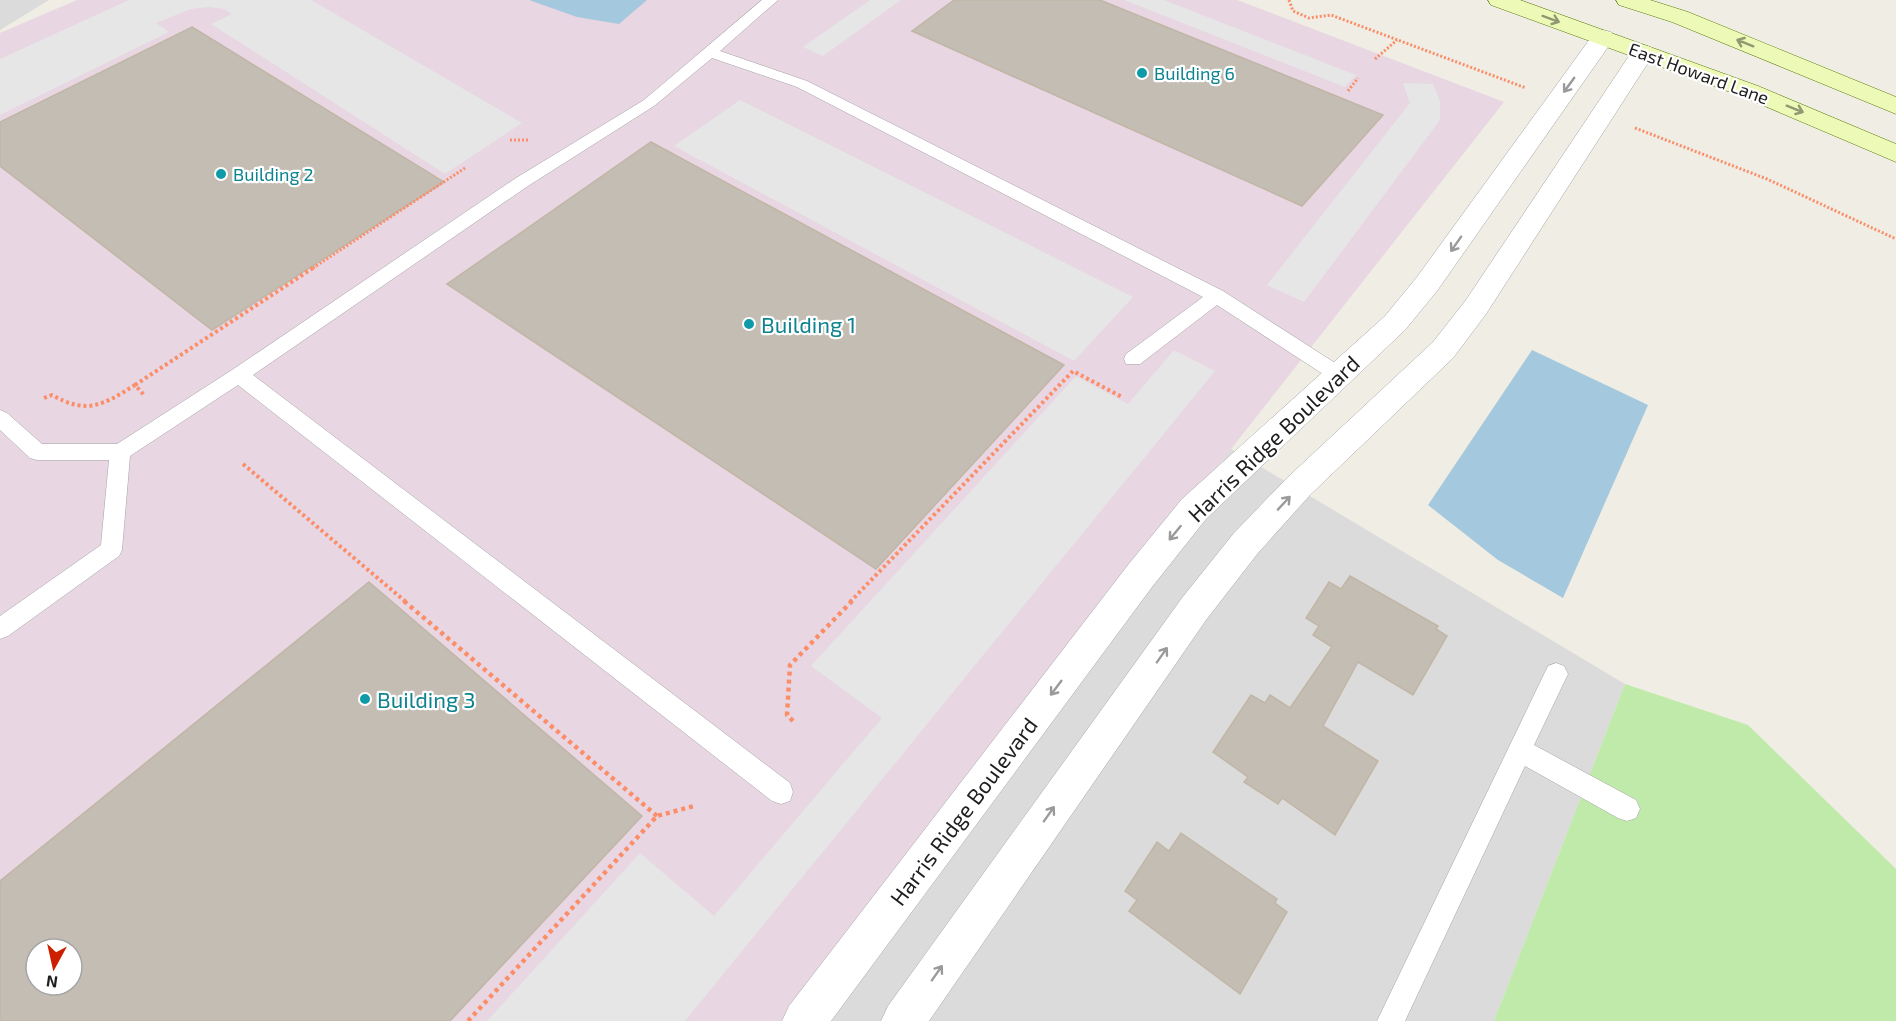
<svg xmlns="http://www.w3.org/2000/svg" width="1896" height="1021" font-family="'Exo 2',sans-serif">
<rect width="100%" height="100%" fill="#efede4"/>
<!-- residential -->
<g fill="#dcdbdb">
<polygon points="0,0 49,0 0,30"/>
<polygon points="1231,449 1625,684 1494,1021 789,1021"/>
</g>
<!-- industrial -->
<path fill="#e8d6e2" fill-rule="evenodd" d="M77,0H1237L1504,102L1231,449L788,1021H0V33ZM36,949H72V985H36Z"/>
<!-- grass -->
<polygon fill="#bfeaa9" points="1625,684 1748,725 1896,869 1896,1021 1494,1021"/>
<!-- parking -->
<g fill="#e6e6e6">
<polygon points="129,0 311,0 522,123 445,174 211,24 232,14 224,9 209,7 191,9 156,23 169,32 0,115 0,59"/>
<polygon points="870,0 901,0 823,56 803,47"/>
<polygon points="1124,0 1164,0 1356,75 1345,87"/>
<polygon points="1403,83 1433,84 1440,101 1440,120 1304,302 1267,285 1410,103"/>
<polygon points="740,100 1133,297 1074,361 674,146"/>
<polygon points="1174,350 1215,371 685,1021 487,1021 640,853 714,916 882,718 811,666 1076,376 1128,404"/>
</g>
<!-- water -->
<g fill="#a4c8dd">
<polygon points="529,0 647,0 619,24 577,17"/>
<polygon points="1532,350 1648,405 1563,598 1498,560 1428,505"/>
</g>
<!-- building -->
<g fill="#c4bdb3" stroke="#c1b6a6" stroke-width="1.5" fill-rule="evenodd">
<polygon points="954,0 1100,0 1383,115 1302,206 912,31"/>
<polygon points="192,27 444,182 212,330 0,166 0,122"/>
<polygon points="651,142 1064,365 876,569 447,284"/>
<polygon points="1350,576 1438,626 1436,629 1447,636 1413,695 1358,662 1323,726 1378,761 1335,835 1282,798 1278,804 1244,782 1248,777 1213,752 1251,695 1265,703 1270,695 1290,708 1332,647 1313,635 1319,626 1306,618 1329,582 1341,589"/>
<path d="M369,582L642,816L450,1021H0V881ZM36,949H72V985H36Z"/>
<polygon points="1181,833 1277,899 1275,903 1287,912 1240,994 1129,911 1137,900 1125,891 1157,842 1169,851"/>
</g>
<g fill="none" stroke-linecap="round" stroke-linejoin="round">
<!-- service casing -->
<g stroke="#a5a5a5" stroke-width="1">
<g id="service">
<polygon points="762,0 778,0 720,51 807,81 1223,291 1346,370 1349,375 1346,380 1339,382 1332,380 1217,305 1140,364 1126,364 1124,359 1126,354 1203,297 797,87 712,58 654,106 528,186 253,375 790,783 793,792 790,801 781,804 772,801 238,385 130,456 122,550 119,556 8,636 0,639 0,616 101,545 109,460 37,460 30,458 0,430 0,410 7,413 42,444 117,444 232,370 516,178 644,100"/>
<polygon points="1556,663 1564,666 1568,674 1534,745 1636,800 1640,809 1636,818 1627,821 1618,818 1525,766 1405,1021 1377,1021 1548,666"/>
</g>
</g>
<!-- tertiary casing -->
<g stroke="#a5a5a5" stroke-width="1">
<g id="tertiary">
<polygon points="1603,30 1611,32 1615,37 1437,291 1405,330 1206,519 1152,587 831,1021 782,1021 789,1006 1128,565 1182,499 1385,316 1417,277 1595,32"/>
<polygon points="1643,45 1651,47 1655,52 1486,314 1453,358 1310,495 1258,553 1206,620 929,1021 881,1021 888,1006 1182,598 1234,533 1288,477 1433,342 1466,300 1635,47"/>
</g>
</g>
<!-- secondary casing -->
<g stroke="#597704" stroke-width="1">
<g id="secondary">
<polygon points="1488,0 1520,0 1758,86 1896,144 1896,162 1741,96 1491,5"/>
<polygon points="1616,0 1650,0 1688,12 1896,97 1896,114 1672,22 1619,5"/>
</g>
</g>
<!-- path-far2 -->
<g stroke="#fb8e69" stroke-width="3" stroke-dasharray="2 2" stroke-linecap="butt">
<polyline points="1289,0 1293,11 1309,18 1331,15 1526,88"/>
<polyline points="1375,59 1397,40"/>
<polyline points="1348,91 1358,78"/>
<polyline points="1635,128 1767,179 1896,239"/>
<polyline points="510,140 530,140"/>
<polyline points="313,268 465,168"/>
</g>
<!-- path-far1 -->
<g stroke="#fb8e69" stroke-width="4" stroke-dasharray="3 3" stroke-linecap="butt">
<polyline points="135,385 316,266"/>
<path d="M44,398L52,395C87,415 103,405 135,385L144,395"/>
<polyline points="243,464 406,602"/>
<polyline points="850,602 1073,371 1122,397"/>
</g>
<!-- path -->
<g stroke="#fb8e69" stroke-width="4.5" stroke-dasharray="4 4" stroke-linecap="butt">
<polyline points="404,601 657,816"/>
<polyline points="793,721 787,715 790,665 852,601"/>
<polyline points="468,1021 657,816 694,806"/>
</g>
<!-- service -->
<use href="#service" fill="#fff" fill-rule="evenodd"/>
<!-- tertiary -->
<use href="#tertiary" fill="#fff" fill-rule="evenodd"/>
<!-- secondary -->
<use href="#secondary" fill="#edfab7" fill-rule="evenodd"/>
</g>
<!-- one-way arrows -->
<defs><path id="oneway-shaft" d="M-6 0H5M1.5-3L5.5 0L1.5 3" fill="none" stroke-width="1.6" stroke-linecap="round" stroke-linejoin="round" transform="scale(1.5)"/></defs>
<g stroke="#909772">
<use href="#oneway-shaft" transform="translate(1551 19) rotate(20)"/>
<use href="#oneway-shaft" transform="translate(1745 43) rotate(-158)"/>
<use href="#oneway-shaft" transform="translate(1795 109) rotate(22)"/>
</g>
<g stroke="#9a9a9a">
<use href="#oneway-shaft" transform="translate(1569 85) rotate(126)"/>
<use href="#oneway-shaft" transform="translate(1456 244) rotate(125)"/>
<use href="#oneway-shaft" transform="translate(1284 503) rotate(-47)"/>
<use href="#oneway-shaft" transform="translate(1175 533) rotate(129)"/>
<use href="#oneway-shaft" transform="translate(1162 655) rotate(-55)"/>
<use href="#oneway-shaft" transform="translate(1056 688) rotate(127)"/>
<use href="#oneway-shaft" transform="translate(1049 814) rotate(-55)"/>
<use href="#oneway-shaft" transform="translate(937 973) rotate(-55)"/>
</g>
<!-- markers -->
<g fill="#0f9aa8" stroke="#fff" stroke-width="2">
<circle cx="1142" cy="73" r="6"/>
<circle cx="221" cy="174" r="6"/>
<circle cx="749" cy="324" r="6"/>
<circle cx="365" cy="699" r="6"/>
</g>
<g text-anchor="middle" dominant-baseline="central" stroke-width="4.5" stroke-linejoin="round" paint-order="stroke">
<!-- far-culture labels -->
<g font-size="18" fill="#0d838f" stroke="#fff" text-anchor="start">
<text x="1154" y="73">Building 6</text>
<text x="233" y="174">Building 2</text>
</g>
<!-- far-street labels -->
<g font-size="18" fill="#1e1e1e" stroke="#fff">
<text transform="translate(1699 73) rotate(20)">East Howard Lane</text>
</g>
<!-- culture labels -->
<g font-size="22" fill="#0d838f" stroke="#fff" text-anchor="start">
<text x="761" y="324">Building 1</text>
<text x="377" y="699">Building 3</text>
</g>
<!-- street labels -->
<g font-size="22" fill="#1e1e1e" stroke="#fff">
<text transform="translate(1273 438) rotate(-44)">Harris Ridge Boulevard</text>
<text transform="translate(963 811) rotate(-53)">Harris Ridge Boulevard</text>
</g>
</g>
<!-- north arrow -->
<g transform="translate(54 967) rotate(188)"><circle r="28" fill="#ffffff" stroke="#a5a5a5" stroke-width="1.5"/>
<path d="M0-4.5L10 22L0 15L-10 22Z" fill="#cc1f00"/>
<text y="-9" font-size="16" font-weight="bold" text-anchor="middle" fill="#1e1e1e">N</text>
</g>
</svg>
